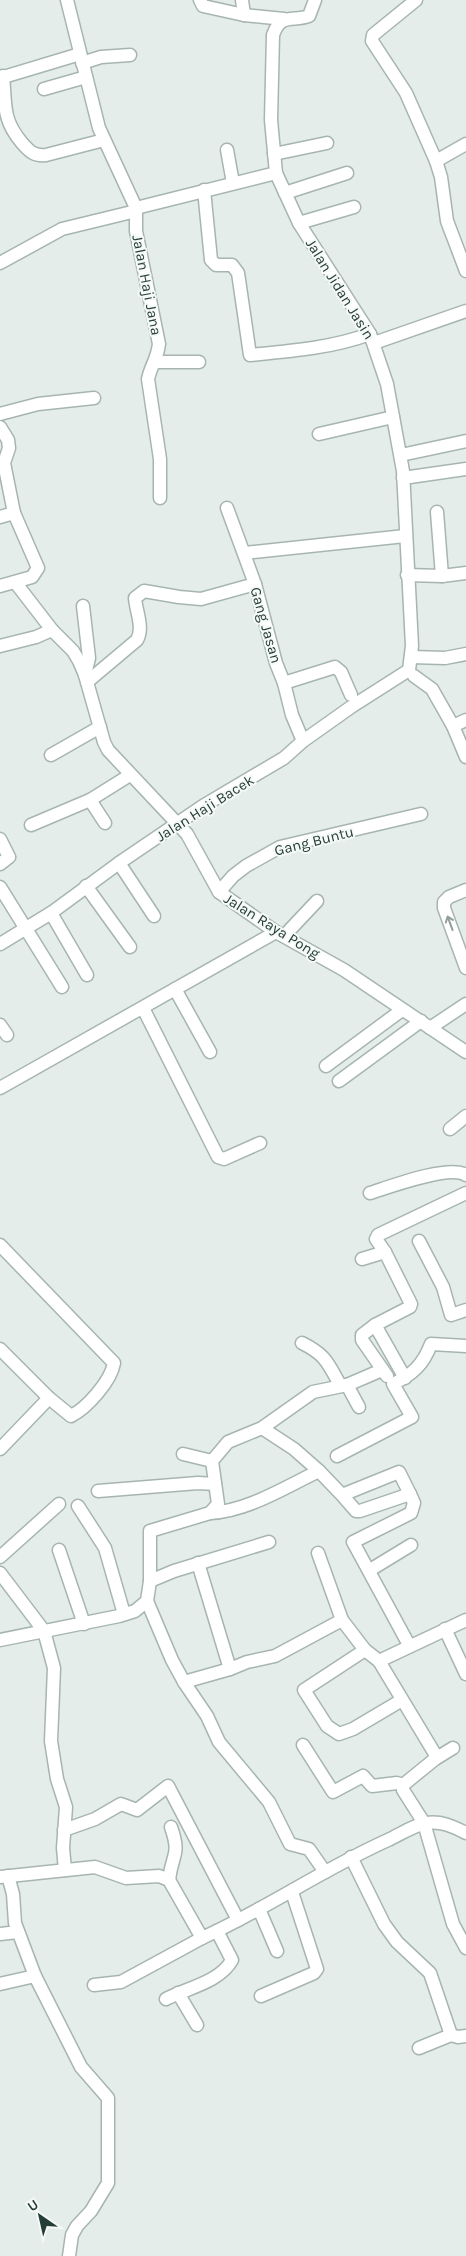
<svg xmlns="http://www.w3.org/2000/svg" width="466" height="2256" font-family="Karla,sans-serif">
<rect width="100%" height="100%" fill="#e4ede9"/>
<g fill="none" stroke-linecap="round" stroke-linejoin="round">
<!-- minor casing -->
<g stroke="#a7b5b0" stroke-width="15">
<g id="minor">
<path d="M67,0L99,128L136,208V231L159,344C157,360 151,365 148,379L160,459V498"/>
<polyline points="200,0 203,6 244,15 284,19"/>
<polyline points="242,0 244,15"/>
<polyline points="416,0 373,35 372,41 406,93 436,161 441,177 447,221 466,271"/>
<polyline points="82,63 101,57 130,55"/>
<path d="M3,76C6,106 2,119 22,143C30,152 34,156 46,155L104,140"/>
<polyline points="0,78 80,54"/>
<polyline points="44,89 86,77"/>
<polyline points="227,150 233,183"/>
<polyline points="274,154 327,143"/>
<polyline points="436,161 466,144"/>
<path d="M204,190L211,260L216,265H232L238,273L250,355C292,351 331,348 370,334"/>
<polyline points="285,193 347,173"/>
<polyline points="136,208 276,173"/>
<polyline points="299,223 354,207"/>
<polyline points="0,263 62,229 136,211"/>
<polyline points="374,343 466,311"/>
<polyline points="156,362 199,362"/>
<polyline points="0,414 38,404 94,398"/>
<polyline points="0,427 8,440 9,448 4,463 14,513 38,568 32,577 0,586"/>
<polyline points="319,434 393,417"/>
<polyline points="401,455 466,441"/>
<polyline points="403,478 466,469"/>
<polyline points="227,508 255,584 276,663 284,683 292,715 303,741"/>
<polyline points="437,512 442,576"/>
<polyline points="0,517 14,513"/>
<polyline points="245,553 405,536"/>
<polyline points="407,575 442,576 466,573"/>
<polyline points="15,582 52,630 73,651 79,661 85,675 104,742 108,750 187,834 219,892 276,932 344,970 466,1052"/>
<polyline points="83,606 89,658 85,675"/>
<polyline points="0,646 36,637 52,630"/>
<polyline points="411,657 445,658 466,654"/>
<polyline points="414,676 432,689 453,726 466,757"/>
<path d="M87,682L137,640C144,628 136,611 135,598L144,591L179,597L201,599L255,584"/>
<polyline points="284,683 335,667 341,672 351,695"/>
<polyline points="453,726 466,720"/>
<polyline points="51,755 100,727"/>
<polyline points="90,800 105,823"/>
<polyline points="31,825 90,800 130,775"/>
<polyline points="0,839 9,857 0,864"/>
<polyline points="119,863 154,916"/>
<polyline points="86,886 130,947"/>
<polyline points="0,887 62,987"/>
<polyline points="466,890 449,897 444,902 444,908 466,968"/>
<polyline points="219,892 233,876 246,866 280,847 421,814"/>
<polyline points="51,913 87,975"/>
<polyline points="284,936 317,901"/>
<path d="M0,944L51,913L119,863L203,806L284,758L303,741L351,707L409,670L412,646L403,471L387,384L370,334L299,223L276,173L271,120L273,35C281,12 293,22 309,16L315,0"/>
<polyline points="175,989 210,1052"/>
<polyline points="143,1008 218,1157 224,1159 260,1143"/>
<polyline points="0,1025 7,1035"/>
<polyline points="430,1028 466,1004"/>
<polyline points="326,1066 402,1010"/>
<polyline points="339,1081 421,1021"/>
<polyline points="0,1088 276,932"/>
<polyline points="450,1129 466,1116"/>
<path d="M370,1193C389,1187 450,1164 466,1175"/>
<polyline points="419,1241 443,1287 451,1315 466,1310"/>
<path d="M0,1245L114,1363C111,1381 87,1408 71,1416L49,1398L0,1349"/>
<polyline points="385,1252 411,1304 410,1307 375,1325 362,1335 362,1340 387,1376"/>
<polyline points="362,1259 385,1252 376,1239 378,1235 466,1193"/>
<polyline points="375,1325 405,1378"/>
<path d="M302,1343C326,1355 328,1363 340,1385"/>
<polyline points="347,1385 359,1407"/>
<polyline points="262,1428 294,1449 319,1471 342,1495 399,1472 410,1494 360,1511 356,1511 342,1495"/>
<polyline points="0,1449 49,1398"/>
<polyline points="183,1454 212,1461"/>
<path d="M337,1456L412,1417L393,1384C413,1374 423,1365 431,1344L466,1346"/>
<polyline points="98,1491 198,1483 215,1484"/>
<polyline points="78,1506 105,1548 124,1614"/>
<path d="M210,1513C248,1511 285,1487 319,1471"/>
<polyline points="59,1550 84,1624"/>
<polyline points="318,1553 342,1620"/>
<polyline points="0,1557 59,1504"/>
<polyline points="198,1563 230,1669"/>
<polyline points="370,1570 411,1545"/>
<polyline points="0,1573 44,1631 54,1668 51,1741 57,1779 66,1807 63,1848 65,1870"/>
<polyline points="150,1581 174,1571 269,1542"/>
<polyline points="147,1601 150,1581 150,1531 210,1513 218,1504 212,1461 228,1442 262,1428 313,1392 347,1385 382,1370"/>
<polyline points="445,1629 466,1674"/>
<polyline points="0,1640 119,1616 135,1611 147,1601 172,1660 184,1682 230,1669 247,1662 275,1656 342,1620 365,1650 379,1661 435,1754 435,1759 403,1785 403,1790 424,1823 453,1924 466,1948"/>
<polyline points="409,1645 353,1542 411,1513 414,1503 410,1494"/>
<polyline points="365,1650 304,1690 327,1726 339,1734 353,1729 402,1700"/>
<polyline points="379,1661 466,1620"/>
<polyline points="184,1682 207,1716 219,1742 269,1802 290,1844 309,1849 325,1872"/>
<polyline points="303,1745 333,1792 363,1776 372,1786 397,1783 403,1785"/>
<polyline points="435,1759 453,1748"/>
<polyline points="64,1830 95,1819 121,1804 137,1810 168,1786 238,1920"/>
<polyline points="351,1857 384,1924 397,1942 430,1973 451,2035"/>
<polyline points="8,1876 13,1894 15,1923 35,1976 81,2067 108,2098 108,2183 91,2211 77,2226 72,2235 69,2256"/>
<path d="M0,1877L95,1867L126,1878L159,1876L169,1880L202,1938C266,1909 323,1869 388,1840C399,1835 414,1825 426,1823C442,1821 452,1826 466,1833"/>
<path d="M169,1880C172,1853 181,1856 171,1827"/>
<polyline points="259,1909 277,1951"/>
<polyline points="0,1934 18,1932"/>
<polyline points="0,1984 35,1976"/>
<polyline points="94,1985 121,1982 202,1938"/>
<polyline points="178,1993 197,2025"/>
<polyline points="261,1996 314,1973 317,1969 292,1892"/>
<path d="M166,1999C187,1988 220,1982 232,1960L217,1931"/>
<polyline points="419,2048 451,2035 458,2037 466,2036"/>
</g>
</g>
<!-- minor -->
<use href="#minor" stroke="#fff" stroke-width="12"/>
</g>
<!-- one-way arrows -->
<defs><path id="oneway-shaft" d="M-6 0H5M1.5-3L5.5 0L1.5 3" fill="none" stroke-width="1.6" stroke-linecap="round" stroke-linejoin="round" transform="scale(1.25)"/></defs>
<use stroke="#929e9b" href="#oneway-shaft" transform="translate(450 923) rotate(-110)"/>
<g text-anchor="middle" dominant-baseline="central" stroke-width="4" stroke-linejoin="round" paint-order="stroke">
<!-- street labels -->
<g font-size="15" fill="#253d37" stroke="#f5f9f7">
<text transform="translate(147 285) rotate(79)">Jalan Haji Jana</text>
<text transform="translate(340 289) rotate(58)">Jalan Jidan Jasin</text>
<text transform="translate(266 625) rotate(74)">Gang Jasan</text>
<text transform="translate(205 808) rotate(-32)">Jalan Haji Bacek</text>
<text transform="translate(314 841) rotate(-14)">Gang Buntu</text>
<text transform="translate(272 926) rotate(32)">Jalan Raya Pong</text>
</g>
</g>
<!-- north arrow -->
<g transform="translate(40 2216) rotate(326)" stroke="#f5f9f7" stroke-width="4" paint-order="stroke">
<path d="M0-4L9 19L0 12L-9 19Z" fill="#253d37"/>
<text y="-8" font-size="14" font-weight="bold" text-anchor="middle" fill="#253d37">U</text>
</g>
</svg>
